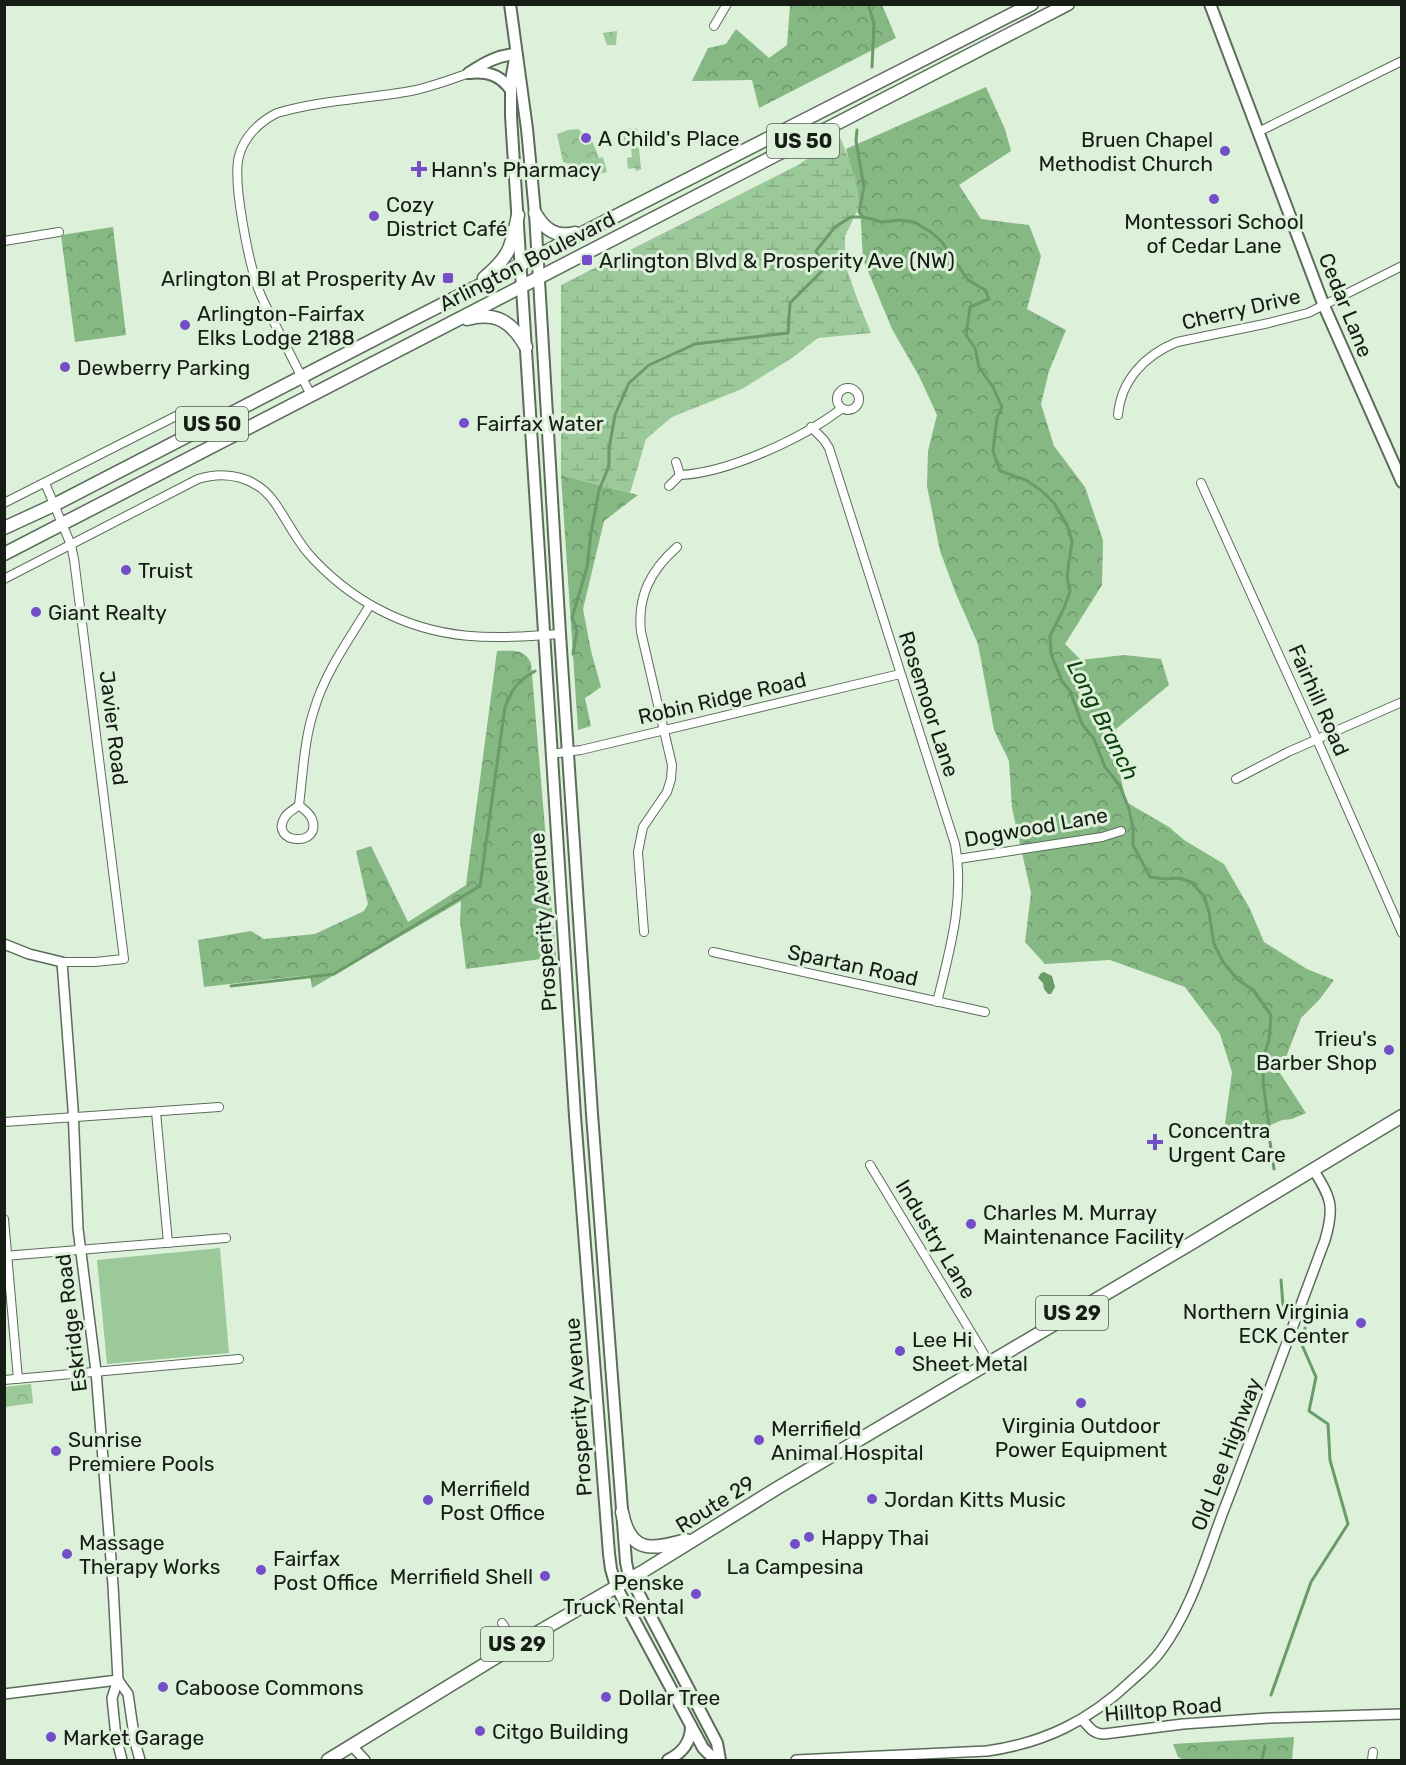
<svg xmlns="http://www.w3.org/2000/svg" width="1406" height="1765" font-family="Rubik,sans-serif">
<defs>
<pattern id="forest-crowns" width="20" height="18" patternUnits="userSpaceOnUse" patternTransform="scale(1.5)"><rect width="20" height="18" fill="#86b884"/><path d="M2 6a3 3 0 1 1 6 0M12 15a3 3 0 1 1 6 0" fill="none" stroke="#6d956b"/></pattern>
<pattern id="wetland-marsh" width="20" height="14" patternUnits="userSpaceOnUse" patternTransform="scale(1.5)"><rect width="20" height="14" fill="#9cc999"/><path d="M1 5h8M5 5V1M11 12h8M15 12V8" fill="none" stroke="#86ac83"/></pattern>
<pattern id="park-crowns" width="20" height="18" patternUnits="userSpaceOnUse" patternTransform="scale(1.5)"><rect width="20" height="18" fill="#9cc999"/><path d="M2 6a3 3 0 1 1 6 0M12 15a3 3 0 1 1 6 0" fill="none" stroke="#86ac83"/></pattern>
</defs>
<rect width="100%" height="100%" fill="#dcf0da"/>
<!-- green -->
<g fill="#9cc999">
<polygon points="603,157 607,172 577,180 573,165"/>
<polygon points="220,1248 229,1353 107,1364 97,1260"/>
</g>
<!-- forest -->
<g fill="url(#forest-crowns)">
<polygon points="790,5 882,5 896,38 759,108 752,80 692,81 708,48 726,44 736,29 769,58 787,45"/>
<polygon points="986,87 1005,129 1011,151 959,185 981,219 1029,225 1041,256 1027,309 1066,330 1049,371 1041,404 1054,446 1085,487 1103,540 1102,585 1065,644 1081,660 1124,655 1161,659 1169,685 1116,729 1118,765 1126,802 1169,827 1184,840 1224,864 1250,909 1264,942 1307,969 1334,980 1319,1000 1301,1018 1280,1073 1306,1113 1292,1119 1282,1120 1264,1128 1250,1137 1237,1139 1225,1123 1232,1072 1220,1034 1185,987 1110,960 1045,964 1025,942 1031,893 1012,808 1009,761 994,730 978,644 956,594 940,551 927,486 928,451 937,415 919,376 892,329 863,259 860,205 846,149"/>
<polygon points="113,227 126,335 75,342 61,235"/>
<polygon points="561,475 638,495 604,521 583,609 591,651 601,687 585,698 591,726 578,730"/>
<path d="M497,651C512,651 524,648 531,663L556,957L466,969L460,921L461,901L312,988L310,975L204,987L198,940L251,931L264,939L315,934L364,911L368,904L356,851L371,846L408,922L466,885Z"/>
<polygon points="1294,1737 1292,1760 1184,1760 1178,1757 1173,1744"/>
</g>
<!-- wetland -->
<polygon fill="url(#wetland-marsh)" points="841,139 855,177 860,205 845,236 845,264 858,301 871,333 818,338 792,358 742,389 672,417 646,439 630,493 561,475 561,285 800,164 821,149"/>
<!-- park -->
<g fill="url(#park-crowns)">
<polygon points="617,31 616,45 607,45 603,33"/>
<polygon points="637,128 641,169 636,171 635,168 628,169 627,158 632,157 631,148 625,148 623,132 628,132 627,129"/>
<polygon points="578,129 593,143 599,158 573,165 563,162 557,134 568,130"/>
<polygon points="31,1384 33,1403 5,1407 5,1387"/>
</g>
<!-- water -->
<polygon fill="#6b9b68" points="1044,972 1052,976 1055,987 1051,994 1048,994 1044,989 1043,983 1038,978 1041,973"/>
<g fill="none" stroke-linecap="round" stroke-linejoin="round">
<!-- stream -->
<g stroke="#6b9b68" stroke-width="3">
<polyline points="868,4 874,23 872,67"/>
<polyline points="857,130 856,141 864,187 859,212 863,217"/>
<polyline points="573,654 577,630 572,618 587,567 591,533 599,490 609,466 609,449 615,415 629,383 649,365 695,344 788,333 790,303 824,269 816,251 835,227 851,217 863,217 882,222 900,220 914,222 931,232 942,242 968,280 985,290 989,299 970,307 966,335 975,348 979,367 993,387 1002,407 997,418 993,451 1000,471 1026,480 1043,492 1054,503 1067,525 1072,541 1067,576 1070,591 1064,608 1050,636 1051,654 1062,681 1070,691 1082,724 1094,739 1105,767 1120,786 1129,809 1133,828 1133,845 1150,877 1165,879 1179,878 1191,882 1204,896 1209,912 1214,944 1223,962 1237,979 1253,990 1271,1015 1269,1040 1264,1056 1263,1082 1269,1126"/>
<path d="M231,986L334,974L480,886L505,707C513,687 517,682 535,671"/>
<polyline points="1270,1142 1274,1169"/>
<polyline points="1281,1280 1284,1318"/>
<polyline points="1271,1695 1311,1582 1348,1524 1330,1460 1328,1424 1309,1411 1316,1377 1302,1345 1305,1328"/>
<polyline points="1262,1760 1265,1746"/>
</g>
<!-- minor casing -->
<g stroke="#5b6d5a" stroke-width="10">
<g id="minor">
<polyline points="714,26 727,4"/>
<polyline points="1258,132 1402,61"/>
<polyline points="4,241 59,232"/>
<circle cx="848" cy="399" r="11"/>
<path d="M311,395C300,374 289,352 278,330C271,316 263,302 258,288C249,262 232,182 239,156C244,137 259,122 277,113C321,100 367,99 411,91C431,87 450,80 469,73"/>
<path d="M1118,415C1121,380 1145,355 1177,342L1269,323L1308,313L1402,266"/>
<path d="M811,427L824,440L829,448L955,844C965,898 950,950 937,1002"/>
<polyline points="676,462 680,475"/>
<polyline points="45,483 71,545 74,559 124,959 95,962 62,962"/>
<polyline points="1201,483 1315,735 1402,933"/>
<path d="M669,486L680,475C728,473 803,438 841,409"/>
<polyline points="4,503 182,413 192,416 201,430"/>
<path d="M4,579L198,479C227,470 257,477 275,503C286,519 295,537 307,552C327,575 352,595 378,609C440,642 493,639 560,634"/>
<polyline points="551,754 581,750 900,674"/>
<polyline points="1236,779 1288,752 1402,702"/>
<path d="M299,805C303,774 304,740 314,710C325,672 350,638 370,605"/>
<path d="M299,805C304,810 310,813 312,819C323,848 268,844 285,817C288,812 295,809 299,805Z"/>
<polyline points="958,859 1102,837 1121,831"/>
<path d="M644,932L638,852L643,827L667,792L671,779L672,765L641,632C637,596 651,570 677,547"/>
<polyline points="713,952 985,1012"/>
<polyline points="156,1112 168,1243"/>
<polyline points="4,1122 219,1107"/>
<polyline points="870,1165 989,1362"/>
<polyline points="4,1219 18,1379"/>
<polyline points="4,1256 226,1238"/>
<polyline points="4,1380 239,1359"/>
<polyline points="502,1623 516,1645"/>
<polyline points="1372,1760 1373,1752"/>
</g>
</g>
<!-- tertiary casing -->
<g stroke="#5b6d5a" stroke-width="12">
<g id="tertiary">
<polyline points="4,944 29,954 62,962 73,1108 78,1229 96,1371 113,1585 118,1680 112,1698 116,1737 122,1760"/>
<polyline points="118,1680 128,1694 135,1742 140,1760"/>
<polyline points="4,1694 118,1680"/>
<path d="M1082,1719C1089,1727 1093,1734 1104,1734L1183,1724L1269,1718L1402,1714"/>
<polyline points="352,1746 365,1760"/>
<path d="M796,1760L987,1751C1044,1743 1089,1721 1131,1681C1141,1672 1152,1663 1160,1652C1191,1611 1205,1560 1223,1512C1258,1422 1291,1331 1325,1240C1335,1206 1331,1198 1313,1169"/>
</g>
</g>
<!-- secondary casing -->
<g stroke="#5b6d5a" stroke-width="14">
<g id="secondary">
<polyline points="510,4 527,129 535,213 560,634 592,1114 626,1562 628,1572 641,1598 717,1743 720,1760"/>
<polyline points="1210,4 1324,306 1402,482"/>
<polyline points="515,58 511,81 511,116 575,1116 609,1554 611,1569 616,1586 703,1748 715,1760"/>
<path d="M469,73C484,63 498,55 516,54"/>
<path d="M469,73C488,71 500,75 511,90"/>
<path d="M668,1760C682,1753 691,1743 691,1726"/>
</g>
</g>
<!-- primary casing -->
<g stroke="#5b6d5a" stroke-width="15">
<g id="primary">
<path d="M535,213C544,229 556,238 575,233"/>
<path d="M484,278C510,256 511,248 518,215"/>
<path d="M467,319C496,311 512,322 526,347"/>
<polyline points="4,528 54,505 398,327 1032,4"/>
<polyline points="4,554 1068,4"/>
<path d="M622,1512C630,1554 652,1550 686,1540"/>
<polyline points="328,1760 516,1645 642,1572 779,1487 1190,1244 1402,1116"/>
</g>
</g>
<!-- minor -->
<use href="#minor" stroke="#fff" stroke-width="8"/>
<!-- tertiary -->
<use href="#tertiary" stroke="#fff" stroke-width="9"/>
<!-- secondary -->
<use href="#secondary" stroke="#fff" stroke-width="10"/>
<!-- primary -->
<use href="#primary" stroke="#fff" stroke-width="12"/>
</g>
<!-- markers -->
<g fill="#734ec8" stroke="#dcf0da" stroke-width="2">
<circle cx="586" cy="138" r="6"/>
<circle cx="1225" cy="151" r="6"/>
<path d="M416 160h6v6h6v6h-6v6h-6v-6h-6v-6h6z"/>
<circle cx="1214" cy="199" r="6"/>
<circle cx="374" cy="216" r="6"/>
<rect x="581" y="254" width="12" height="12" rx="3"/>
<rect x="442" y="272" width="12" height="12" rx="3"/>
<circle cx="185" cy="325" r="6"/>
<circle cx="65" cy="367" r="6"/>
<circle cx="464" cy="423" r="6"/>
<circle cx="126" cy="570" r="6"/>
<circle cx="36" cy="612" r="6"/>
<circle cx="1389" cy="1050" r="6"/>
<path d="M1152 1133h6v6h6v6h-6v6h-6v-6h-6v-6h6z"/>
<circle cx="971" cy="1224" r="6"/>
<circle cx="1361" cy="1323" r="6"/>
<circle cx="900" cy="1351" r="6"/>
<circle cx="1081" cy="1403" r="6"/>
<circle cx="759" cy="1440" r="6"/>
<circle cx="56" cy="1451" r="6"/>
<circle cx="872" cy="1499" r="6"/>
<circle cx="428" cy="1500" r="6"/>
<circle cx="809" cy="1537" r="6"/>
<circle cx="795" cy="1544" r="6"/>
<circle cx="67" cy="1554" r="6"/>
<circle cx="261" cy="1570" r="6"/>
<circle cx="545" cy="1576" r="6"/>
<circle cx="696" cy="1594" r="6"/>
<circle cx="163" cy="1687" r="6"/>
<circle cx="606" cy="1697" r="6"/>
<circle cx="480" cy="1731" r="6"/>
<circle cx="51" cy="1737" r="6"/>
</g>
<g text-anchor="middle" dominant-baseline="central" stroke-width="6" stroke-linejoin="round" paint-order="stroke">
<!-- shield labels -->
<g fill="#dcf0da" stroke="#515c50" stroke-width="1.5">
<rect x="767" y="124" width="72" height="34" rx="4.5"/>
<rect x="176" y="407" width="72" height="34" rx="4.5"/>
<rect x="1036" y="1296" width="72" height="34" rx="4.5"/>
<rect x="481" y="1627" width="72" height="34" rx="4.5"/>
</g>
<g font-size="20" font-weight="bold" fill="#161d15">
<text x="803" y="141">US 50</text>
<text x="212" y="424">US 50</text>
<text x="1072" y="1313">US 29</text>
<text x="517" y="1644">US 29</text>
</g>
<!-- poi labels -->
<g font-size="21" fill="#161d15" stroke="#dcf0da" text-anchor="start">
<text x="598" y="138">A Child's Place</text>
<text x="1213" y="139" text-anchor="end">Bruen Chapel<tspan x="1213" dy="24">Methodist Church</tspan></text>
<text x="431" y="169">Hann's Pharmacy</text>
<text x="386" y="204">Cozy<tspan x="386" dy="24">District Café</tspan></text>
<text x="1214" y="221" text-anchor="middle">Montessori School<tspan x="1214" dy="24">of Cedar Lane</tspan></text>
<text x="599" y="260">Arlington Blvd &amp; Prosperity Ave (NW)</text>
<text x="436" y="278" text-anchor="end">Arlington Bl at Prosperity Av</text>
<text x="197" y="313">Arlington-Fairfax<tspan x="197" dy="24">Elks Lodge 2188</tspan></text>
<text x="77" y="367">Dewberry Parking</text>
<text x="476" y="423">Fairfax Water</text>
<text x="138" y="570">Truist</text>
<text x="48" y="612">Giant Realty</text>
<text x="1377" y="1038" text-anchor="end">Trieu's<tspan x="1377" dy="24">Barber Shop</tspan></text>
<text x="1168" y="1130">Concentra<tspan x="1168" dy="24">Urgent Care</tspan></text>
<text x="983" y="1212">Charles M. Murray<tspan x="983" dy="24">Maintenance Facility</tspan></text>
<text x="1349" y="1311" text-anchor="end">Northern Virginia<tspan x="1349" dy="24">ECK Center</tspan></text>
<text x="912" y="1339">Lee Hi<tspan x="912" dy="24">Sheet Metal</tspan></text>
<text x="1081" y="1425" text-anchor="middle">Virginia Outdoor<tspan x="1081" dy="24">Power Equipment</tspan></text>
<text x="771" y="1428">Merrifield<tspan x="771" dy="24">Animal Hospital</tspan></text>
<text x="68" y="1439">Sunrise<tspan x="68" dy="24">Premiere Pools</tspan></text>
<text x="440" y="1488">Merrifield<tspan x="440" dy="24">Post Office</tspan></text>
<text x="884" y="1499">Jordan Kitts Music</text>
<text x="821" y="1537">Happy Thai</text>
<text x="79" y="1542">Massage<tspan x="79" dy="24">Therapy Works</tspan></text>
<text x="273" y="1558">Fairfax<tspan x="273" dy="24">Post Office</tspan></text>
<text x="795" y="1566" text-anchor="middle">La Campesina</text>
<text x="533" y="1576" text-anchor="end">Merrifield Shell</text>
<text x="684" y="1582" text-anchor="end">Penske<tspan x="684" dy="24">Truck Rental</tspan></text>
<text x="175" y="1687">Caboose Commons</text>
<text x="618" y="1697">Dollar Tree</text>
<text x="492" y="1731">Citgo Building</text>
<text x="63" y="1737">Market Garage</text>
</g>
<!-- street labels -->
<g font-size="21" fill="#161d15" stroke="#dcf0da">
<text transform="translate(527 261) rotate(-27)">Arlington Boulevard</text>
<text transform="translate(1346 305) rotate(68)">Cedar Lane</text>
<text transform="translate(1241 309) rotate(-13)">Cherry Drive</text>
<text transform="translate(722 698) rotate(-13)">Robin Ridge Road</text>
<text transform="translate(1319 700) rotate(66)">Fairhill Road</text>
<text transform="translate(929 704) rotate(72)">Rosemoor Lane</text>
<text transform="translate(114 728) rotate(83)">Javier Road</text>
<text transform="translate(1036 827) rotate(-10)">Dogwood Lane</text>
<text transform="translate(543 922) rotate(-94)">Prosperity Avenue</text>
<text transform="translate(853 965) rotate(12)">Spartan Road</text>
<text transform="translate(936 1239) rotate(59)">Industry Lane</text>
<text transform="translate(71 1323) rotate(-97)">Eskridge Road</text>
<text transform="translate(578 1407) rotate(-94)">Prosperity Avenue</text>
<text transform="translate(1226 1454) rotate(-69)">Old Lee Highway</text>
<text transform="translate(715 1504) rotate(-32)">Route 29</text>
<text transform="translate(1163 1709) rotate(-5)">Hilltop Road</text>
</g>
<!-- water labels -->
<g font-size="22" font-style="italic" fill="#0d410e" stroke="#dcf0da">
<text transform="translate(1103 720) rotate(63)">Long Branch</text>
</g>
</g>
<!-- border -->
<rect width="1406" height="1765" fill="none" stroke="#161d15" stroke-width="12"/>
</svg>
